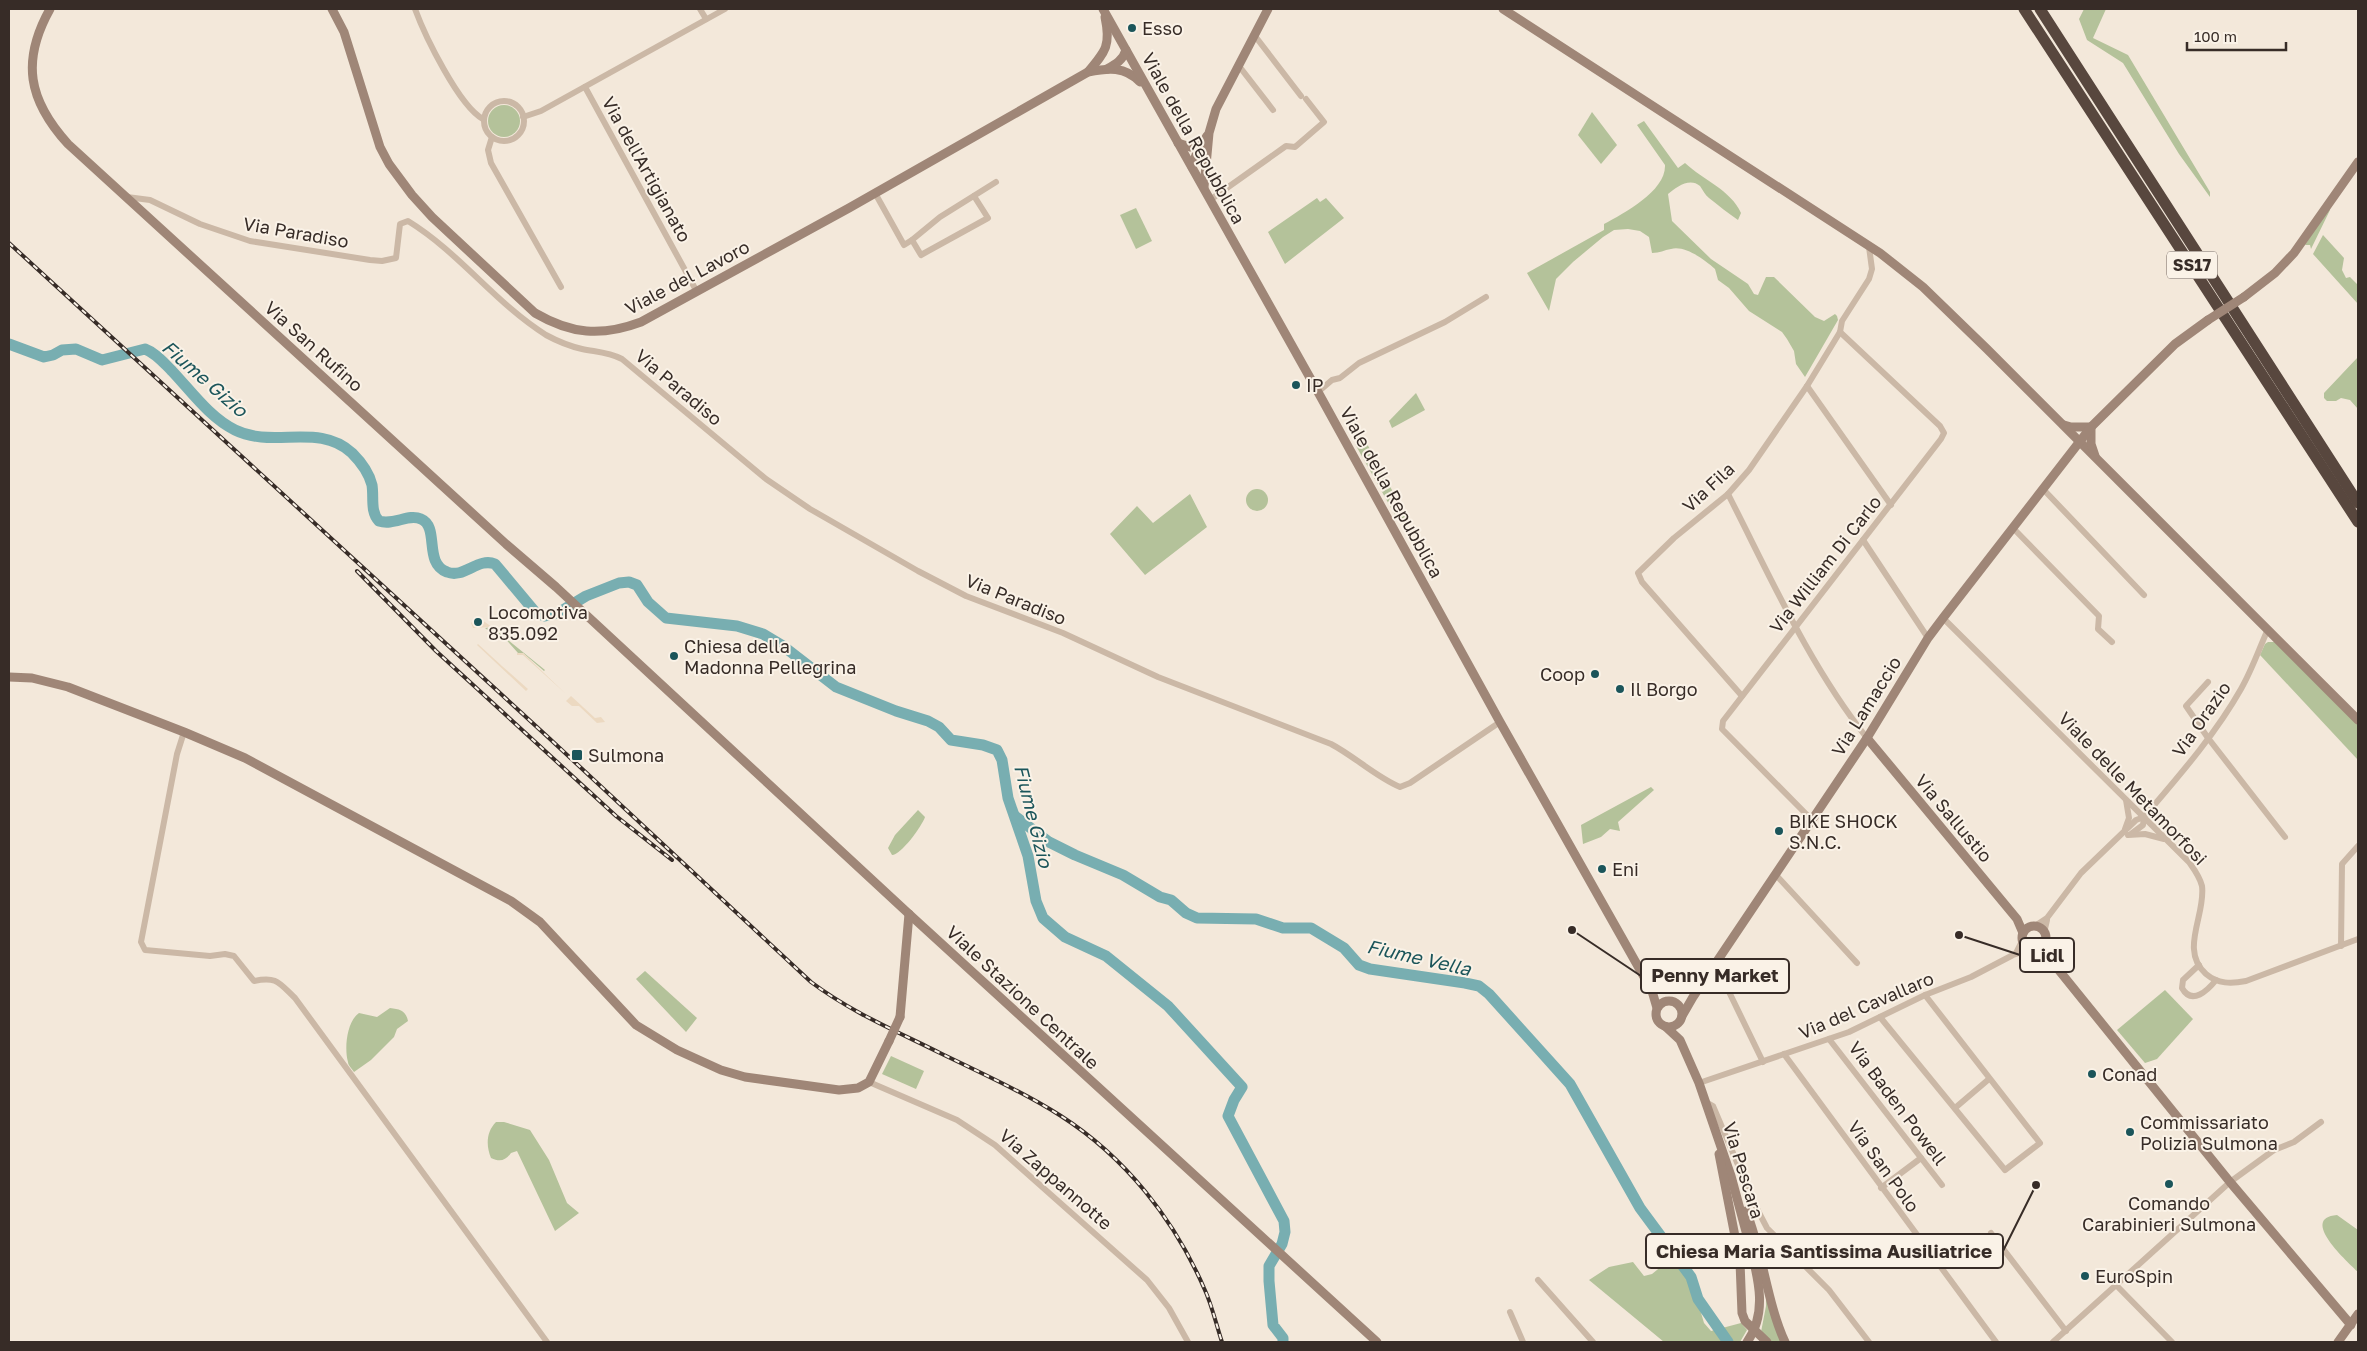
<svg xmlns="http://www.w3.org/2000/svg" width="2367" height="1351" font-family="'Golos Text',sans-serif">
<rect width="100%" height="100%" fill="#f3e8da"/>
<!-- green -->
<g fill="#b4c29a">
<polygon points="2084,9 2106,9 2093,38 2128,55 2210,192 2210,197 2179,154 2123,63 2087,40 2079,19"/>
<circle cx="504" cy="121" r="16"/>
<polygon points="1592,112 1617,145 1601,164 1578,135"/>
<path d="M1644,121L1678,168L1685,163C1703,180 1731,190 1741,213L1738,220C1728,213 1719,206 1709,198C1705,195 1703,190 1700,186C1690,177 1676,187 1668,194L1672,221L1711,259L1748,284L1754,294L1758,295L1766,277H1774L1815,317L1824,321L1835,314L1837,316L1838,320L1805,377L1796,364L1794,351L1787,339L1782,332L1749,311L1729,288L1718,280L1715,269C1705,260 1685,245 1671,249C1664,250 1660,253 1652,253L1649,237L1640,231L1628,229L1614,230L1603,237L1573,262L1556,279L1549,311L1527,273L1604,230V224C1624,213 1666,191 1665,165L1637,125Z"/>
<polygon points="1317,198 1320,202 1326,198 1344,218 1285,264 1268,232"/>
<polygon points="2330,205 2330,210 2311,249 2310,245 2305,245"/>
<polygon points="1136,208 1152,241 1136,249 1120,215"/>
<polygon points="2323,235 2344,258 2342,270 2346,278 2350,277 2357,284 2358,283 2358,304 2313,254"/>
<polygon points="2358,357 2358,409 2350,400 2341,398 2336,401 2327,401 2324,398 2324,393"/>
<polygon points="1416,393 1425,410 1392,428 1389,421"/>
<polygon points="1365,440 1407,518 1399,522 1355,444"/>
<circle cx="1257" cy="500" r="11"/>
<polygon points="1190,494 1207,527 1145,575 1110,534 1137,506 1153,523"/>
<polygon points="492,627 545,670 544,671 523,653 518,653 503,636 494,635 485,628"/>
<polygon points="2268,642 2275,642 2358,725 2358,760 2260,655 2265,644"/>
<polygon points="1651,787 1654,790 1618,822 1620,831 1610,829 1601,837 1583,844 1581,825"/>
<path d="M918,810L925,817C922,826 901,855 892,855L888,848L895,835Z"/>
<polygon points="645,971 697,1018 686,1032 636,979"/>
<polygon points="2165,990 2193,1019 2157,1059 2145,1063 2117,1030"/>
<path d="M390,1008C400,1009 406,1011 408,1021L397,1029L394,1037L371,1060L354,1072C352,1069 348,1065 348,1062C344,1048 347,1021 359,1013L377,1017Z"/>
<polygon points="891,1056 924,1071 916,1089 882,1074"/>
<path d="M496,1122H504L530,1130L549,1160L567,1203L579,1213L555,1231L517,1151L511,1153C505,1161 500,1162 491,1158C486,1146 486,1132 496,1122Z"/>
<path d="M2337,1215L2358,1230V1272C2349,1263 2298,1218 2337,1215Z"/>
<polygon points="1673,1257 1688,1277 1694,1289 1704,1323 1711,1331 1741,1323 1747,1330 1740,1342 1664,1342 1589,1280 1609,1267 1633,1262 1644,1276 1652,1274"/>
<polygon points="1766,1288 1783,1342 1772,1342 1761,1332 1766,1306"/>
</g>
<!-- plaza -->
<g fill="#ecd9c1">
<polygon points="474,620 482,620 492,627 473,628 471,623"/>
<polygon points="478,644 502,666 528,689 526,691 477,645"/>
<polygon points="517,653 523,653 566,694 523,655 517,655"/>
<polygon points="571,696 595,718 601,717 605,722 597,723 579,706 572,706 566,701"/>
</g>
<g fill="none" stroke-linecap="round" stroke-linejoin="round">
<!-- river -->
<g stroke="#78aeb1" stroke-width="11">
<path d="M9,344L44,357L53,355L62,350L76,349L102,360L145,349C156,353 164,363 172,371C191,391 210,418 235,430C273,449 319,422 352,453C361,462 369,473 372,485C374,497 370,512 379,521C394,526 408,513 421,519C440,527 423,563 447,572C464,579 478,557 495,564L536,613L545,616L558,613L586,596L619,583L629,582L637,585L648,602L666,618L737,626L763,634L783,646L836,687L896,711L928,721L939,727L951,740L983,745L997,750L1002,760L1008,798L1028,856L1036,901L1043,918L1065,937L1106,956L1168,1006L1242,1087L1234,1100L1228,1116L1284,1221L1285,1232L1282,1244L1269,1266V1281L1273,1325L1283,1338V1342"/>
<polyline points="1015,816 1049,842 1075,855 1123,875 1160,897 1171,900 1186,913 1197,918 1256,919 1283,928 1311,928 1344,948 1359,965 1370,969 1465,983 1479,986 1489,994 1570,1084 1640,1208 1691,1277 1698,1299 1728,1342"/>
</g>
<!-- street -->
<g stroke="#cbb8a6" stroke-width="6">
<path d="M415,9C425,36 459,106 483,119"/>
<polyline points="700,9 706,19"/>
<polyline points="1255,36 1301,96"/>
<polyline points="1239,66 1273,110"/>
<polyline points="585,87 697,292"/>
<circle cx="504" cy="121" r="20"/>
<polyline points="523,117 541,111 725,9"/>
<polyline points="492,137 488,150 491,163 561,287"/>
<polyline points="875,193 904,245 912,240 921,255 988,218 974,196"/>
<path d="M127,197L150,200L200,224L250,241L370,260L382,261L396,258L400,224L408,221C460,253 495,303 546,335C557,341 569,346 582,349C596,352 608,352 622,359L766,479L810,509L918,571L966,596L1063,633L1158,677L1331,744C1354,756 1376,777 1400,787L1410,783L1500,722"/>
<polyline points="1210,200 1286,146 1295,147 1324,122 1306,99"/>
<polyline points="912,240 940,217 996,182"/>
<polyline points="1807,386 1891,505"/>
<polyline points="1318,392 1332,380 1340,378 1359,363 1445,322 1486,297"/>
<polyline points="2043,489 2144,595"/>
<path d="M1728,494C1770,576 1809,665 1867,738"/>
<polyline points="2013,528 2099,616 2098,629 2112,642"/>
<polyline points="1863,540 1928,638"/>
<path d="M1943,618L2189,862C2194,869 2200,877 2202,886C2206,915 2179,950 2206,974C2218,984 2231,984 2246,981L2358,939"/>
<polyline points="2208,682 2186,706 2208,738 2285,837"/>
<polyline points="1742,696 1642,582 1638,573 1674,538 1728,494 1749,470 1807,386 1840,332 1842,321 1869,279 1872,269 1869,247"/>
<path d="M184,732L177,754L141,942L145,950L210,956L225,954L234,956L254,981C277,976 279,983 295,998L547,1342"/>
<polyline points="1812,820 1722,729 1723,721 1941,439 1944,433 1940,426 1840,332"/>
<polyline points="2125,829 2129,818 2126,800"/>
<polyline points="2131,834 2143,825 2144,817"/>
<polyline points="2128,835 2145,834 2164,839"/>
<polyline points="1776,875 1857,963"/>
<path d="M2035,926L2047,918L2081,873L2136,820L2144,817C2178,777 2215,735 2241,689C2252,670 2259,649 2268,629"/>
<polyline points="2044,933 2047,920"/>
<polyline points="2341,946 2342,864 2358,846"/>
<polyline points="2016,953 2022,941"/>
<polyline points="1716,965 1763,1062"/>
<path d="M2199,965L2183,980L2182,988C2192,1006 2208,990 2216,980"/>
<polyline points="1880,1017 2005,1170 2040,1143 1925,995"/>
<polyline points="1829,1039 1942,1185"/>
<polyline points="1784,1054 1996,1342"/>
<polyline points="869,1082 957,1120 995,1145 1147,1280 1169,1308 1188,1342"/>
<polyline points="1699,1083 1849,1032 1925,995 1971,977 2013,955 2031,949"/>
<polyline points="1706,1102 1713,1106 1756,1207 1767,1228 1829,1290 1869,1342"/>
<polyline points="1955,1108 1989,1079"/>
<polyline points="1881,1188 1921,1158"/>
<polyline points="1991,1233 2066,1331"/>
<polyline points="1538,1280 1593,1342"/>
<polyline points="2117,1286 2172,1342"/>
<polyline points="1510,1312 1523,1342"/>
<polyline points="2053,1342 2230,1182 2274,1150 2294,1142 2321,1122"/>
</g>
<!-- secondary -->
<g stroke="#9f8677" stroke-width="9">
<path d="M50,9C21,61 28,100 68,144L506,544L556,587L909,914L1377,1342"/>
<path d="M332,9L344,32L380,147L389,164L412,195L432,217L535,313C571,334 601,337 641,322L849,208L1088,72C1108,68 1125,66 1140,82"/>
<polyline points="1103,9 1318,392 1500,722 1652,991 1657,1008"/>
<polyline points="1503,9 1880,253 1923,287 1987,349 2358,720"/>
<path d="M1107,69C1116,64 1123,60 1126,50"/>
<path d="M1088,72C1106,51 1111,45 1105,17"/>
<polyline points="1178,143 1190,147 1200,146"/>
<polyline points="1192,167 1197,152 1207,136"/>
<polyline points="1204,187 1209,133 1216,109 1268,9"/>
<polyline points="2244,297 2275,273 2294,253 2358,162"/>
<polyline points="2064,425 2071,427 2091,427"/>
<polyline points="2091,427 2091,444 2095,456"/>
<polyline points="9,677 32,678 68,687 184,732 245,758 511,901 540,922 636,1025 677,1050 721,1070 745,1077 839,1090 858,1088 869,1082 889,1041"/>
<polyline points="1867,738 2017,919 2023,933"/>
<circle cx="2034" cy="938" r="12"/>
<polyline points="2035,949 2049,958 2230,1182 2351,1325"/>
<circle cx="1669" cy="1014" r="13"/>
<polyline points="1682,1016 1693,997 1867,738 1928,638 1943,618 2091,427 2175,344 2208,320"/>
<polyline points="900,1017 909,914"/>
<polyline points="1666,1027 1680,1040 1699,1083 1731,1176 1751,1250"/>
<polyline points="1719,1154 1740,1262 1742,1313 1745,1321 1767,1342"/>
<path d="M1746,1211C1763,1253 1767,1303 1785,1342"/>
<polyline points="2338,1342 2358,1314"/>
</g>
<!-- highway -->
<g stroke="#58473e" stroke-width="11">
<polyline points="2024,9 2358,522"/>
<polyline points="2040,9 2358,503"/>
</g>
<!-- rail casing -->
<g stroke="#372c27" stroke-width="4">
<g id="rail">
<path d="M9,243L550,739L811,982C851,1012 896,1031 940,1053C981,1073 1023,1092 1061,1116C1125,1157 1174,1219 1204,1288C1212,1305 1216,1324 1222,1342"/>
<polyline points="357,571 436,651 616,816 672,860"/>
</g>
</g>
<!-- rail -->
<use href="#rail" stroke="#faf2e7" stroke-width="2" stroke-dasharray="5.5" stroke-linecap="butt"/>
<!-- secondary-bridge -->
<g stroke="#9f8677" stroke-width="9">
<polyline points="2208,320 2244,297"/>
<polyline points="889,1041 900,1017"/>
<path d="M1747,1342C1767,1314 1759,1281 1751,1250"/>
</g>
</g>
<!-- markers -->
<g fill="#1b555a" stroke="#faf2e7" stroke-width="2">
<circle cx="1132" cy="28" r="5"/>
<circle cx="1296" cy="385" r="5"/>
<circle cx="478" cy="622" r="5"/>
<circle cx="674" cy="656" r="5"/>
<circle cx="1595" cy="674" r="5"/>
<circle cx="1620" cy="689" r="5"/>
<rect x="571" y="749" width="12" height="12" rx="2.5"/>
<circle cx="1779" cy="831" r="5"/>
<circle cx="1602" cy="869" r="5"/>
<circle cx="2092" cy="1074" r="5"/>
<circle cx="2130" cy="1132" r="5"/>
<circle cx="2169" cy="1184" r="5"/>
<circle cx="2085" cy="1276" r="5"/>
</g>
<g text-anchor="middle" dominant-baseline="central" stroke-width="4" stroke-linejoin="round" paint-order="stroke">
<!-- shield labels -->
<rect fill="#faf2e7" stroke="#726761" stroke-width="1" x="2167" y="251.5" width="50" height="27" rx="4"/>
<g font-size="16" font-weight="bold" fill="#372c27">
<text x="2192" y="265">SS17</text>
</g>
<!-- poi labels -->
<g font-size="18" fill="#372c27" stroke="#faf2e7" text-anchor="start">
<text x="1142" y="28">Esso</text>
<text x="1306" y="385">IP</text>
<text x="488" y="612">Locomotiva<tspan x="488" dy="21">835.092</tspan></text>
<text x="684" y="646">Chiesa della<tspan x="684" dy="21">Madonna Pellegrina</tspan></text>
<text x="1585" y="674" text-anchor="end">Coop</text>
<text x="1630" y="689">Il Borgo</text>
<text x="588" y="755">Sulmona</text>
<text x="1789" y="821">BIKE SHOCK<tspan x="1789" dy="21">S.N.C.</tspan></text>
<text x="1612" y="869">Eni</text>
<text x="2102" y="1074">Conad</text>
<text x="2140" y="1122">Commissariato<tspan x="2140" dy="21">Polizia Sulmona</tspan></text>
<text x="2169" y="1203" text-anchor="middle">Comando<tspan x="2169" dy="21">Carabinieri Sulmona</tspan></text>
<text x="2095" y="1276">EuroSpin</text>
</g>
<!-- street labels -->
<g font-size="18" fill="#372c27" stroke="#faf2e7">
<text transform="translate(1194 138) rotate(61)">Viale della Repubblica</text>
<text transform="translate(647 169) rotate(61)">Via dell'Artigianato</text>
<text transform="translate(296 232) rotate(10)">Via Paradiso</text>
<text transform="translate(687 277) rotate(-28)">Viale del Lavoro</text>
<text transform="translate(314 346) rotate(42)">Via San Rufino</text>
<text transform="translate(679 387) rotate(40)">Via Paradiso</text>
<text transform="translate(1708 487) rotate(-43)">Via Fila</text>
<text transform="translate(1392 492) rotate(61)">Viale della Repubblica</text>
<text transform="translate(1825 564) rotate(-52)">Via William Di Carlo</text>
<text transform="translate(1016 599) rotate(22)">Via Paradiso</text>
<text transform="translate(1866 706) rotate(-58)">Via Lamaccio</text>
<text transform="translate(2201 719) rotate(-55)">Via Orazio</text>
<text transform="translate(2133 788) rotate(46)">Viale delle Metamorfosi</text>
<text transform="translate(1954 818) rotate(50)">Via Sallustio</text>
<text transform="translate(1023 997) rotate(43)">Viale Stazione Centrale</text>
<text transform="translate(1866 1005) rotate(-23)">Via del Cavallaro</text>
<text transform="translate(1898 1103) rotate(53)">Via Baden Powell</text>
<text transform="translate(1884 1166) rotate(54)">Via San Polo</text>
<text transform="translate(1744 1170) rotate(73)">Via Pescara</text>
<text transform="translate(1056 1179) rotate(41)">Via Zappannotte</text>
</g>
<!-- water labels -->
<g font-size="19" font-style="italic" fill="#1b555a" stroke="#faf2e7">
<text transform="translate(205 378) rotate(41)">Fiume Gizio</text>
<text transform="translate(1034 816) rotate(76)">Fiume Gizio</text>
<text transform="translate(1419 957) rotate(13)">Fiume Vella</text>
</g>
</g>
<!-- callouts -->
<path fill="none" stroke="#372c27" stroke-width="2" d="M1959 935L2020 955M1572 930L1641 976M2036 1185L2003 1251"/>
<g fill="#372c27" stroke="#faf2e7" stroke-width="2">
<circle cx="1959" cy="935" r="5"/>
<circle cx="1572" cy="930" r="5"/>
<circle cx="2036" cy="1185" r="5"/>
</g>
<g fill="#faf2e7" stroke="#372c27" stroke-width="2">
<rect x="2020" y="938" width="54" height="34" rx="5"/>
<rect x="1641" y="959" width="148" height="34" rx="5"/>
<rect x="1646" y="1234" width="357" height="34" rx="5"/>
</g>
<g font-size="19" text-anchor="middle" font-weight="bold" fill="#372c27">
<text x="2047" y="962">Lidl</text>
<text x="1715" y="982">Penny Market</text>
<text x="1824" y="1258">Chiesa Maria Santissima Ausiliatrice</text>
</g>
<!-- border -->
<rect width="2367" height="1351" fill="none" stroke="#372c27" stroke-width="20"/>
<!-- scale -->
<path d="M2187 42v8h99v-8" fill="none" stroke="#372c27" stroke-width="2.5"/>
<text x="2194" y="42" font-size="15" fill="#372c27" stroke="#faf2e7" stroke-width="4" paint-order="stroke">100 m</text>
</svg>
